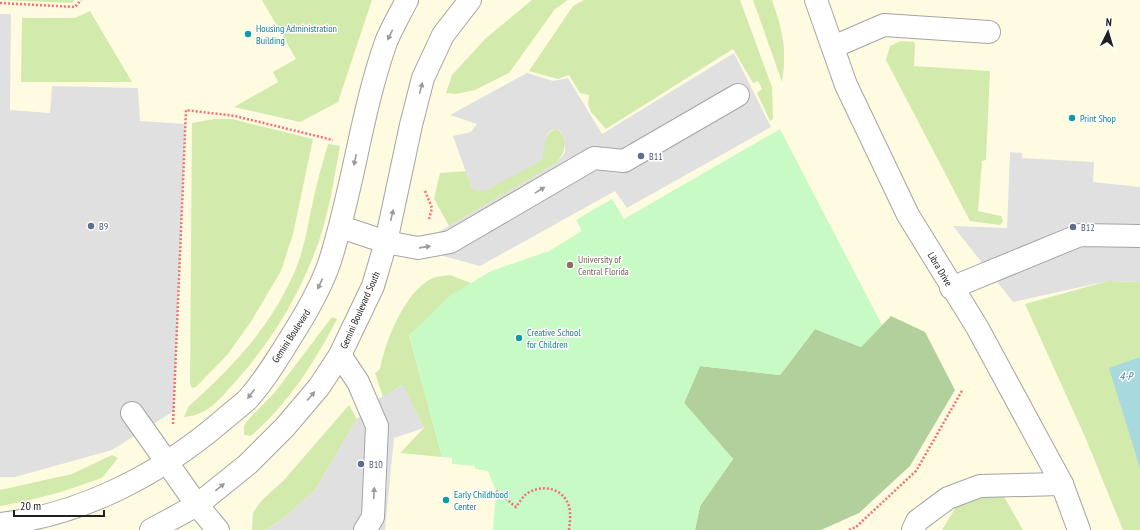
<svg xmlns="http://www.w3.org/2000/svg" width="1140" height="530" font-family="'PT Sans Narrow',sans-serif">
<rect width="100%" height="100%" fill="#f1ece7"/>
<!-- education -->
<rect fill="#fffbe1" x="0" y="0" width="1140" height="530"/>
<!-- grass -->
<g fill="#d3eaad">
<polygon points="0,0 74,0 72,3"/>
<polygon points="262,0 372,0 338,102 300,122 234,107 278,82 273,72 296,59"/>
<polygon points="532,0 568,0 555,9 509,73 475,90 456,94 446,93 452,75 486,38"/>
<polygon points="584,0 740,0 772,87 773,119 770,121 757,93 762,89 758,81 753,83 733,49 606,129 591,112 588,104 589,95 580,93 569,75 558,79 529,71 573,6"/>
<path d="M753,0H772C783,32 787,48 782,82Z"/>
<polygon points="90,11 132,82 21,82 22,18 75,18"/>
<polygon points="901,41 914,42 915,44 914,66 990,71 986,160 982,161 978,211 1001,216 1003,221 1000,225 970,221 886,60 890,46"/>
<polygon points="214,119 232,119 313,139 293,234 281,271 252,320 228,354 196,387 192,388 190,384 192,123"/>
<path d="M557,129C570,139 565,151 557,163L449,226L434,199L440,173L466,171L472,189L542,160C544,148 543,131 557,129Z"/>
<path d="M328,144L340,146C334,178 329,213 318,244C299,296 272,341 235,382C221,398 207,416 184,417L189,406C234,365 270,328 295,271C306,245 309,216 316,188C319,174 324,159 328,144Z"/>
<path d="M450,275L471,283L409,335L442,457L400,453L424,428L402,385L383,397L375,373L380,369C385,341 405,292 431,279C436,276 444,276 450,275Z"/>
<polygon points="1108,281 1140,282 1140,530 1123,530 1086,439 1025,304"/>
<path d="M332,317L337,319L334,325C310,369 289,402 251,436L244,435V426L247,421L275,392Z"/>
<polygon points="349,405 357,419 315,490 284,518 266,530 252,530 253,513 261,501 284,480"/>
<polygon points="112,455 118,458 102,478 61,492 26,501 0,506 0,490 72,474"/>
<polygon points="1003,495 1023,530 942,530 956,507 972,498"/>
</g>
<!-- forest -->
<polygon fill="#b2d09b" points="891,316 925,332 955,390 910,466 859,513 821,530 695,530 700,506 733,459 684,403 700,366 780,375 815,329 861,347"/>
<!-- park -->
<polygon fill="#c7fac4" points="780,129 882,325 861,347 815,329 780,375 700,366 684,403 733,459 700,506 695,530 493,530 496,491 488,471 475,469 475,466 452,464 452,458 442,457 409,335 451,295 491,271 549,251 582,231 576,220 612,199 624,219"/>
<!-- parking -->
<g fill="#e0e0e0">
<polygon points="0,14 11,14 10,110 50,113 52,86 138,88 140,121 185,124 174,411 112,450 15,477 0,477"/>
<polygon points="734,53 771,127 627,208 615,191 480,266 443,256 435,234 557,163 565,152 565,140 561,132 557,129 551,130 547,134 542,160 483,192 472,189 453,136 471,132 477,124 450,115 527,73 553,81 568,78 602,134"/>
<polygon points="1010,152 1022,153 1022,158 1094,162 1093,182 1140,187 1140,282 1108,281 1013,302 953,226 1007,228"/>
<polygon points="403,385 424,428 394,438 385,530 266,530 284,518 315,490 357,419 378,399"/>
</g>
<!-- water -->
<polygon fill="#a7d9de" points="1140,357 1140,468 1109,368"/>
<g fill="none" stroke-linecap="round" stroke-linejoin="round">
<!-- minor casing -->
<g stroke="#a4a4a4" stroke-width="24">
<g id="minor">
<polyline points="816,0 846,85 908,215 977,327 1062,484 1079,530"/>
<polyline points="833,47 884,25 989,32"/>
<polyline points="341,227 386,242 418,248 450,242 594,158 624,161 738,95"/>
<polyline points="951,288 1080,235 1140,236"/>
<polyline points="340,355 358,382 377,426 373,517 365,530"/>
<polyline points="132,413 197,505 218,530"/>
<path d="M0,524C82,515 160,474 222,421C230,414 239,407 247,400C266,379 281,353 296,329C309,308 322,285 330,261C353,189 361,113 386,42C392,27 400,14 407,0"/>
<polyline points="151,530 197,505 248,464 285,427 319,387 340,355 373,286 386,242 411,125 423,78 443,35 470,0"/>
<polyline points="913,530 917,521 948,498 980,486 1062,484"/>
</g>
</g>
<!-- path -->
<g stroke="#fa6e72" stroke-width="2.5" stroke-dasharray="2 2" stroke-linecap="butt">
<polyline points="0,3 75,7 81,0"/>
<polyline points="425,191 432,208 429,219"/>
<polyline points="173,424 186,110 235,116 333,140"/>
<path d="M496,491L516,507C519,503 522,498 525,495C537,485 558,486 566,500C572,508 570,521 569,530"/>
<polyline points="849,530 856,527 916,471 963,389"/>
</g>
<!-- minor -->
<use href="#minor" stroke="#fff" stroke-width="22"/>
</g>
<!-- one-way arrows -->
<defs><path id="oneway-solid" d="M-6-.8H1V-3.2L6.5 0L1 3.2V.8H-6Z"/></defs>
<g fill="#9b9b9b">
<use href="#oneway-solid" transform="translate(390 35) rotate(116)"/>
<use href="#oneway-solid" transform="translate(421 88) rotate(-75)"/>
<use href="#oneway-solid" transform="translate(355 160) rotate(102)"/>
<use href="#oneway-solid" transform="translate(540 190) rotate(-31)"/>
<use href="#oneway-solid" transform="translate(392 215) rotate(-77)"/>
<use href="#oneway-solid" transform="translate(425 247) rotate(-8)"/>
<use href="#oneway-solid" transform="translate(320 284) rotate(115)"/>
<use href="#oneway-solid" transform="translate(251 394) rotate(127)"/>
<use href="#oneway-solid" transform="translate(311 396) rotate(-50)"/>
<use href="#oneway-solid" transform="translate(220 487) rotate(-39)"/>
<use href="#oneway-solid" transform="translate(374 493) rotate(-87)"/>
</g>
<!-- markers -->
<g fill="#0f9aa8" stroke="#fff" stroke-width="1.5">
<circle cx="248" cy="34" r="4"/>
<circle cx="1072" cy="118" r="4"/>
<circle cx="519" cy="338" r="4"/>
<circle cx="446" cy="500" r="4"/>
</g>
<g fill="#5c6f8a" stroke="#fff" stroke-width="1.5">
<circle cx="641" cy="156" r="4"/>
<circle cx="91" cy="226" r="4"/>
<circle cx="1073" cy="227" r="4"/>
<circle cx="361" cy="464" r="4"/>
</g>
<circle fill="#8d6e63" stroke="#fff" stroke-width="1.5" cx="570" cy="265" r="4"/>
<g text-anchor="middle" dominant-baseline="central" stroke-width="3" stroke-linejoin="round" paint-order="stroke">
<!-- culture labels -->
<g font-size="10" fill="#0d838f" stroke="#fff" text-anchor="start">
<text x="256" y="28">Housing Administration<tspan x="256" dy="12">Building</tspan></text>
<text x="1080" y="118">Print Shop</text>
<text x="527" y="332">Creative School<tspan x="527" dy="12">for Children</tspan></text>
<text x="454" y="494">Early Childhood<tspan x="454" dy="12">Center</tspan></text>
</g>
<!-- service labels -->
<g font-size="10" fill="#4e5e75" stroke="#fff" text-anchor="start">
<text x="649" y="156">B11</text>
<text x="99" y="226">B9</text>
<text x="1081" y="227">B12</text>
<text x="369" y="464">B10</text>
</g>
<!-- education labels -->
<g font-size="10" fill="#785e54" stroke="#fff" text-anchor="start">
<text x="578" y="259">University of<tspan x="578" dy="12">Central Florida</tspan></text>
</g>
<!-- street labels -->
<g font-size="10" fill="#202020" stroke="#fff">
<text transform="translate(940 269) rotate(59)">Libra Drive</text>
<text transform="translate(360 310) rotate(-66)">Gemini Boulevard South</text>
<text transform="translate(291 336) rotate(-57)">Gemini Boulevard</text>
</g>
<!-- water labels -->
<g font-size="11" font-style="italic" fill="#427999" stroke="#fff">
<text x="1126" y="376">4-P</text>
</g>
</g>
<!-- north arrow -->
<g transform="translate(1108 32) rotate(5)" stroke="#ffffff" stroke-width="3" paint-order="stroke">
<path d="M0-3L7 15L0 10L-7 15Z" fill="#202020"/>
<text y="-6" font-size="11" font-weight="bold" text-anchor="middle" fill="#202020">N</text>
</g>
<!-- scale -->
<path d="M14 510v6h90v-6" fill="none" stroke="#202020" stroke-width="2"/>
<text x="20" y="510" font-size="12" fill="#202020" stroke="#ffffff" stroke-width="3" paint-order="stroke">20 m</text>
</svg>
